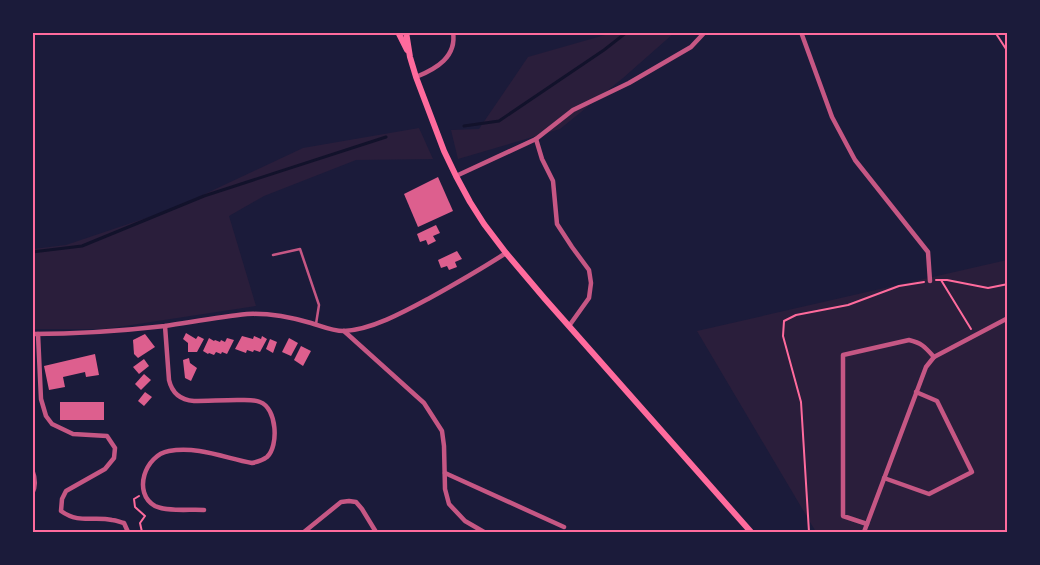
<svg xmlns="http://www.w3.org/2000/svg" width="1040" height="565" font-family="'Open Sans',sans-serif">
<rect width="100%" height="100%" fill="#1b1b3a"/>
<!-- green -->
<g fill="#2a1e3b">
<polygon points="612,33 674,33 623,78 560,129 458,159 451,130 479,129 528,57"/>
<polygon points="419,128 433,159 356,160 264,196 229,216 256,306 105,329 33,329 33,249 66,245 173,209 303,148"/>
<polygon points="1007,260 1007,532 816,532 697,331"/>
</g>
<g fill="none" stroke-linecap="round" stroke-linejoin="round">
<!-- stream -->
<g stroke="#12122b" stroke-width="3">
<polyline points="464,126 499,121 604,50 627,32"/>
<polyline points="32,252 82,246 204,196 386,137"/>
</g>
</g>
<!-- building -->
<g fill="#dd5f8e">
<polygon points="438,177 453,211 418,227 404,194"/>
<polygon points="436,225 440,233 433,236 436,241 428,245 426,240 420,242 417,234"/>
<polygon points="457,251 462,259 455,262 457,267 449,270 447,266 441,268 438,260"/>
<polygon points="186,333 196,339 198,336 204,339 197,352 188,352 188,343 183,339"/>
<polygon points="145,334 155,347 138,358 134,354 133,340"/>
<polygon points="242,336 253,339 254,336 261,339 262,336 267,339 260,352 254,350 253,352 247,350 246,353 235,349"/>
<polygon points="209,338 214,341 215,340 220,342 221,340 225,342 227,338 234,340 227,354 222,352 221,354 216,352 214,355 209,353 208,354 203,351"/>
<polygon points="289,338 298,343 291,356 282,352"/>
<polygon points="270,339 277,342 273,353 266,349"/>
<polygon points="301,346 311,351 303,366 294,360"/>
<polygon points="95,354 99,375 86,377 85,372 63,377 65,387 49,390 44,366"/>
<polygon points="189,358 190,363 197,368 191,381 185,378 183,360"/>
<polygon points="144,359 149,366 139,374 133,367"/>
<polygon points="144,374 151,380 141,390 135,384"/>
<polygon points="145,392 152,397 144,406 138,401"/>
<rect x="60" y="402" width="44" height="18"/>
</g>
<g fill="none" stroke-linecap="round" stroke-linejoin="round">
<!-- path -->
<g stroke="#ff6b9d" stroke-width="2">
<polyline points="995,32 1008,52"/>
<polyline points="936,280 947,280 988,288 1008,284"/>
<polyline points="941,280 971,329"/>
<polyline points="139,496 134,499 135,507 145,516 140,523 142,532"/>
<polyline points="809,532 801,402 783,336 784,321 796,315 848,305 899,286 924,282"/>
</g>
<!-- service -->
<polyline stroke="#c65784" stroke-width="2.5" points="273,255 300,249 319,305 316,324"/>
<!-- minor -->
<g stroke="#c65784" stroke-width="4.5">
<polyline points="801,32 832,117 855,160 928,252 930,281"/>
<path d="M416,77C436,69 457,57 453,32"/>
<polyline points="536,139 542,159 553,181 557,224 572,247 589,270 591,283 589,298 569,326"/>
<polyline points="456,176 536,139 573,110 629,83 691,47 705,32"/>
<path d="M165,326L169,380C172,393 180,400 194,401C208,401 222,400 237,400C244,400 253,399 260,402C277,408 279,446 267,457C263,460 257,462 252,463C225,458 198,446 169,451C145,455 132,493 155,506C167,512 191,509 204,510"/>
<polyline points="344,331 424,403 442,431 444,446 445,489 449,504 465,521 484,532"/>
<path d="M32,334C77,334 121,331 165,326C192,322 220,317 247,314C269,313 290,317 311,323C321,326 332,331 344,331C371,330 404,312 428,299C455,284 481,269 506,253"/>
<path d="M38,334L41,399L46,416L52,424L73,434L107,436L115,448L114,458L105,469L66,491L62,499L61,511C79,524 93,516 112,520C116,520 120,522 124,523L128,532"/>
<path d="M32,469C35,477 36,487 32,494"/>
<polyline points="445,473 564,527"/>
<polyline points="884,478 929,494 972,472 937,401 916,392"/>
<path d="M867,524L843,516V355L909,340C922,343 925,347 934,357"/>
<polyline points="304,532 341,502 349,501 356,502 362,509 376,532"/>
<polyline points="864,532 926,367 934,357 1008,318"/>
</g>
<!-- secondary -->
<g stroke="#ff6b9d" stroke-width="6">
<polyline points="398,32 407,50"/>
<polyline points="406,32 410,57 416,77 444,151 456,176 470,202 484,224 506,253 545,299 751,532"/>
</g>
</g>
<!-- border -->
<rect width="1040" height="565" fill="none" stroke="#1b1b3a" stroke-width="68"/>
<rect x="34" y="34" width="972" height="497" fill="none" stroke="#ff6b9d" stroke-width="2"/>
</svg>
